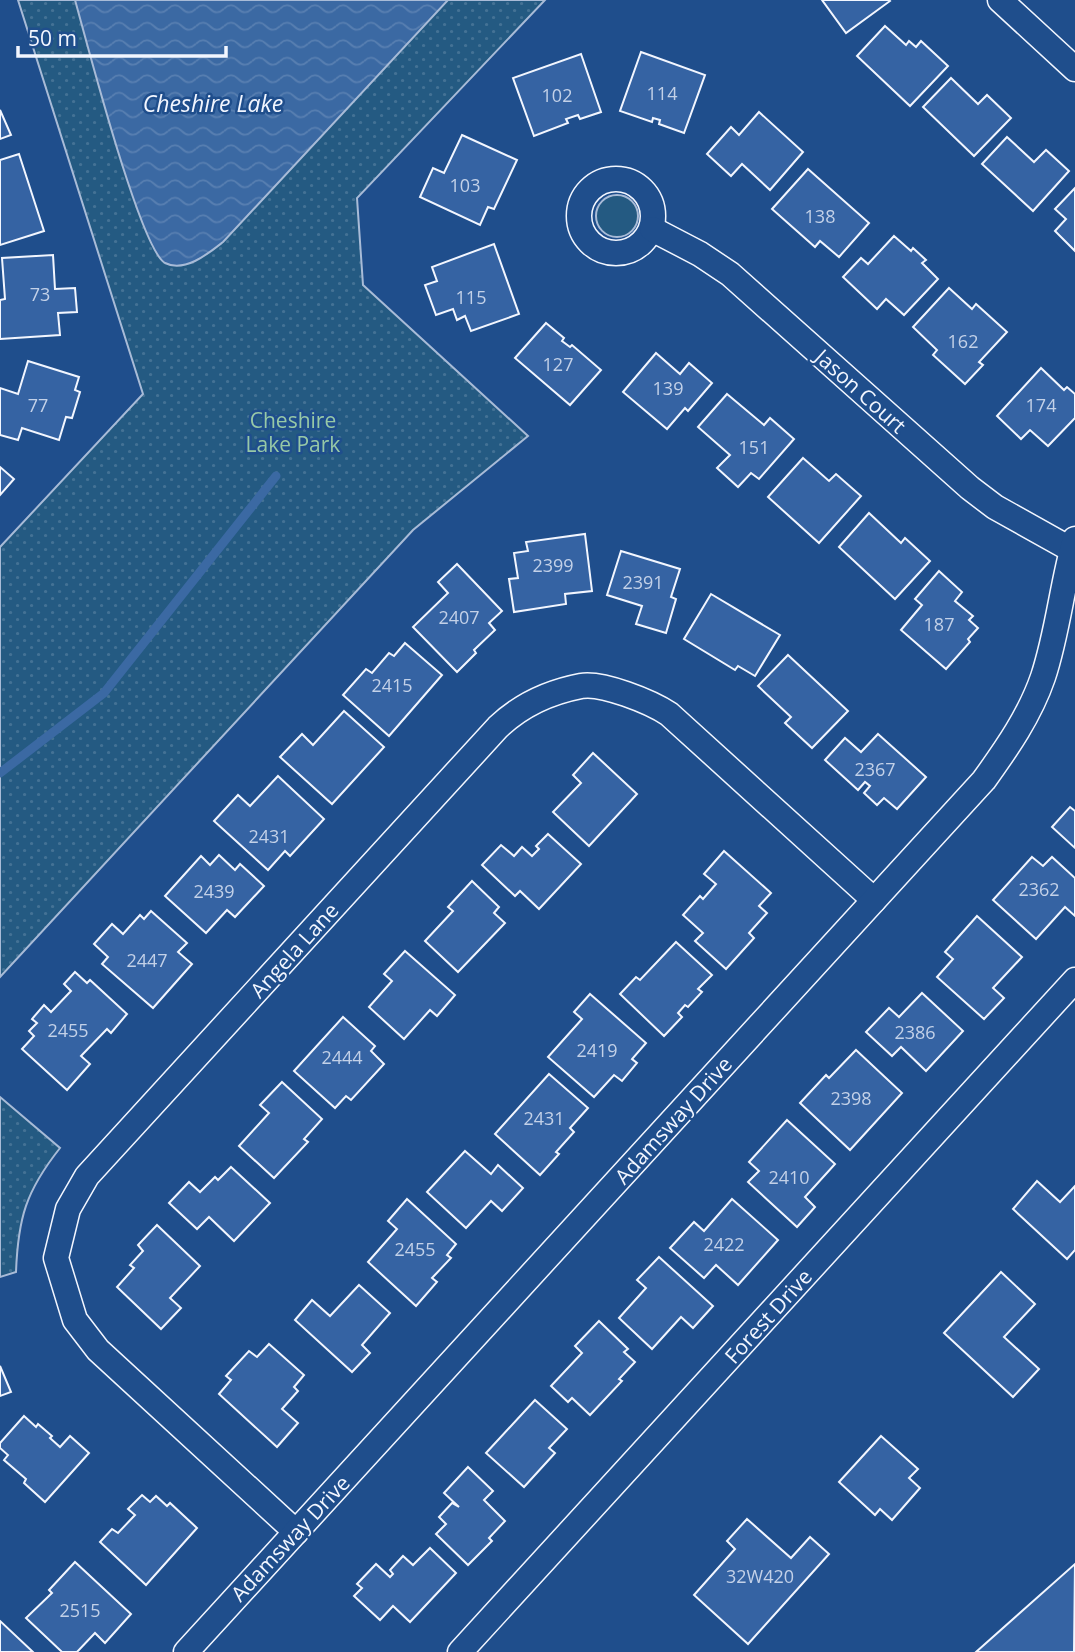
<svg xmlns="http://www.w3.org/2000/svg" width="1075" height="1652" font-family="'Open Sans',sans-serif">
<defs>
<pattern id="park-dots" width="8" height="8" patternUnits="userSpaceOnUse" patternTransform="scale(1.75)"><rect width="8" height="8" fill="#245a82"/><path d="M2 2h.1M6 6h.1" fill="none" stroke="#447295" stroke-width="1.8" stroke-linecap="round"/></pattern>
<pattern id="water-waves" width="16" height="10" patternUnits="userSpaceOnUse" patternTransform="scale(1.75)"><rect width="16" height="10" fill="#3b69a3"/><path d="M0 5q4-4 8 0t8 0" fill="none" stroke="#587fb1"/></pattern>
</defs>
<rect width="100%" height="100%" fill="#1f4e8c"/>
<!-- green -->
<circle fill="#245a82" stroke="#a8bbd7" stroke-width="2" cx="617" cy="216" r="21"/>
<!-- park -->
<g fill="url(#park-dots)" stroke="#a8bbd7" stroke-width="2">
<polygon points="18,0 545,0 357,198 363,285 528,436 413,530 0,977 0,547 143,394"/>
<path d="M0,1097L60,1148C26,1191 18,1218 16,1272L0,1277Z"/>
</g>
<!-- water -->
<path fill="url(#water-waves)" stroke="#a8bbd7" stroke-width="2" d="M75,0H448L223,242C209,253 185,273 165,263C140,249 86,39 75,0Z"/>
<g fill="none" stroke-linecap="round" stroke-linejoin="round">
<!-- stream -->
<polyline stroke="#3b69a3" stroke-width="9" points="0,773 104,693 276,476"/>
</g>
<!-- building -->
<g fill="#3563a3" stroke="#f2f6ff" stroke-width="2">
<polygon points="822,0 889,0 890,1 846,33"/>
<polygon points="885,26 906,45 909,41 916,47 921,41 948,66 910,106 857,56"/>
<polygon points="641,52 705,75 684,133 659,124 660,120 653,118 652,122 620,111"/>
<polygon points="581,54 601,112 580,119 578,115 566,119 568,123 534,136 513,78"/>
<polygon points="951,78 978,104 987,95 1011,118 974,156 923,107"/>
<polygon points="0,110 11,135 0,139"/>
<polygon points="759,112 803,152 770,190 742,164 731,176 707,154 731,127 739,135"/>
<polygon points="462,135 517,160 494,209 488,207 480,225 420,197 433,168 444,173"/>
<polygon points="1007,137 1034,162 1046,150 1069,171 1033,211 982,164"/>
<polygon points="19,154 44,231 0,245 0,160"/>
<polygon points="808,169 869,223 839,257 820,241 815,247 772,209"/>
<polygon points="1075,188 1075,251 1055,231 1066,219 1055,209"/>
<polygon points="894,236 911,251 913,248 926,260 922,263 938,279 904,315 886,299 877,309 843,277 861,258 868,264"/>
<polygon points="494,244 519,314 471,331 465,316 457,320 453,309 436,315 425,285 437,281 432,267"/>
<polygon points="53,255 55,289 75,288 77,312 58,313 60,335 0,339 0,300 5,299 2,258"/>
<polygon points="949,288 972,309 976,304 1007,332 979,362 983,365 965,384 933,355 937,350 913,327"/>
<polygon points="546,323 564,338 562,341 570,347 572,345 601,370 570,405 515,358"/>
<polygon points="656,353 680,374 689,363 712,383 688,411 685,408 667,429 623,392"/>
<polygon points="28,361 79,377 75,390 80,392 72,418 66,417 59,440 22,428 18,440 0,435 0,388 18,394"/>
<polygon points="1041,368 1064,390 1067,387 1075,394 1075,418 1048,446 1030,430 1021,439 997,416"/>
<polygon points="727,394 764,425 770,418 794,439 759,479 751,473 738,487 717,468 730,455 698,427"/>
<polygon points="803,458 829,481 836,474 861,496 819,543 768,497"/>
<polygon points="0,467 14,479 0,495"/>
<polygon points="869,513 901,543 905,538 930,561 895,599 839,547"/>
<polygon points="585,534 592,591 565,594 566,604 514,612 509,579 518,578 514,553 528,551 526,542"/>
<polygon points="621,551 680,569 671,597 676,599 666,633 636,624 642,606 607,595"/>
<polygon points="457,564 502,611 489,623 495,630 474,650 476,653 457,672 413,627 448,593 438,582"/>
<polygon points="939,571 962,592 955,601 973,616 969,620 978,628 968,639 970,642 946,669 901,630 922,605 915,599"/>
<polygon points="711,594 780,635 755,676 738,666 735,670 684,639"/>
<polygon points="405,643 442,675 389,736 343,695 366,669 372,673 389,653 394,656"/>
<polygon points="788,655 848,711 812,748 785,723 791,717 758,686"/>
<polygon points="344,711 384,747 332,804 280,757 302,734 313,745"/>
<polygon points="878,734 926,777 897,809 884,798 877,805 864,793 870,786 865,782 858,790 825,760 845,738 861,752"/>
<polygon points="593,753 637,794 589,846 553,812 581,783 573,775"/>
<polygon points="278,776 324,819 290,856 285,851 268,870 214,821 238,795 250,806"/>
<polygon points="1070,807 1075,811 1075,848 1052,827"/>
<polygon points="548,834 581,864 539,909 520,891 515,896 482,865 501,845 514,856 522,847 532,856 539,849 536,846"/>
<polygon points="724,851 771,893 759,906 767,913 749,933 754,938 726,969 695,941 703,933 683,915 700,896 703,899 716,884 704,874"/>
<polygon points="219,855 235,870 240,864 264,886 235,917 227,910 206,933 165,896 201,856 210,865"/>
<polygon points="1032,857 1043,866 1052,857 1075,878 1075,916 1065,907 1036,939 993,900"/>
<polygon points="472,881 499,907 494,913 505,923 458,972 425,941 453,911 448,907"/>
<polygon points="151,911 187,943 178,952 192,964 153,1008 102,964 108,957 94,944 112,924 123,934 140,915 144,919"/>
<polygon points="977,916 1022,957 993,988 1004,998 984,1019 937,977 953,959 945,952"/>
<polygon points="676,942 712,975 698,989 702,992 688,1007 685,1005 678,1013 682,1017 664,1036 620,994 636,977 640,980"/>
<polygon points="405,951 455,995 437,1016 430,1010 404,1039 369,1007 392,981 384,974"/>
<polygon points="75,972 87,983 90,980 127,1014 111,1033 107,1029 81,1056 90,1064 67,1090 22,1049 34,1036 29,1031 37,1023 32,1019 44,1005 51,1012 71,991 64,984"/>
<polygon points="922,993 963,1031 926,1071 901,1047 892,1056 866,1032 889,1008 899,1017"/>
<polygon points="590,994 646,1043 632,1059 637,1063 622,1081 614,1075 594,1097 548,1057 582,1019 574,1012"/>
<polygon points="343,1017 375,1046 371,1051 384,1064 351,1100 346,1096 335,1108 294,1071"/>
<polygon points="856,1050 902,1093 850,1150 800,1103 826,1075 829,1078"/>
<polygon points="549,1074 588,1108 570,1128 574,1132 556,1152 559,1154 540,1175 495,1134"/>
<polygon points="282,1082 322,1119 304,1139 308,1142 274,1178 239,1146 269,1113 260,1105"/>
<polygon points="787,1120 835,1164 805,1197 815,1207 797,1227 748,1182 759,1171 749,1162"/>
<polygon points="465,1151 491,1174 498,1165 523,1188 502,1211 491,1201 466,1228 427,1192"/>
<polygon points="231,1167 270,1203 234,1241 209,1217 197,1229 169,1203 189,1182 200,1192 215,1177 218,1180"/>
<polygon points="1037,1181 1060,1202 1075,1186 1075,1250 1067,1259 1013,1209"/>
<polygon points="407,1199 456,1244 447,1255 451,1258 432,1278 437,1282 416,1306 368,1262 397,1229 388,1221"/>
<polygon points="732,1199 778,1240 738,1285 716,1265 704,1278 670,1248 694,1222 704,1231"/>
<polygon points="157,1225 200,1266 170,1298 181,1308 161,1329 117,1287 134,1268 130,1265 143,1251 138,1245"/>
<polygon points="659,1257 713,1306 693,1328 681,1317 652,1349 619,1318 646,1288 637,1280"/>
<polygon points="1001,1272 1035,1304 1004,1337 1039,1369 1013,1397 944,1333"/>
<polygon points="359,1285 390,1313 362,1345 370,1353 352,1372 295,1320 312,1300 330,1316"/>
<polygon points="599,1321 628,1349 624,1352 635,1362 619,1379 622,1381 590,1415 572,1398 568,1402 551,1386 582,1353 575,1346"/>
<polygon points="269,1344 304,1375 294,1387 298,1391 282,1409 298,1423 277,1447 219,1394 231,1380 226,1376 249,1351 257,1357"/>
<polygon points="0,1366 11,1392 0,1396"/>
<polygon points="535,1400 567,1429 549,1448 555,1453 524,1487 486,1453"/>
<polygon points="24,1416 36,1427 38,1424 52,1436 50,1438 60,1447 70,1436 89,1453 45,1502 24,1483 26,1479 4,1460 8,1455 0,1448 0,1443"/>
<polygon points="881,1436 918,1469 909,1478 920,1488 892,1520 880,1509 875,1515 839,1482"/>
<polygon points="468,1467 493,1491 484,1500 505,1521 489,1538 492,1541 468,1565 436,1534 446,1524 439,1517 452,1503 459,1507 444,1493"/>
<polygon points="142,1495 150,1502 156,1496 167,1506 170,1503 197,1528 146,1585 100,1542 112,1529 118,1533 135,1515 128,1509"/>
<polygon points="747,1519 791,1558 810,1537 829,1554 748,1644 694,1595 735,1549 727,1541"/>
<polygon points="430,1548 456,1573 410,1622 393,1606 380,1620 354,1596 362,1588 357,1584 376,1564 390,1577 393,1574 390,1570 403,1556 413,1565"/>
<polygon points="75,1562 131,1614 105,1643 95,1633 77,1652 62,1652 26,1618 52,1593 49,1590"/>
<polygon points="1075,1564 1074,1652 976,1652"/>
<polygon points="0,1621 33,1652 0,1652"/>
</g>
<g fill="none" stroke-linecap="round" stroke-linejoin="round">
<!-- street casing -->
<g stroke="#f2f6ff" stroke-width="27">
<g id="street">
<polyline points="1000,0 1075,69"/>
<circle cx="616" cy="216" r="37"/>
<polyline points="652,229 700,254 730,274 970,488 995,507 1072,550"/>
<path d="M296,1532L98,1350L75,1320L56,1258L68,1209L87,1176L498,727C520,706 550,692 581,686C602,682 651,702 669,714L874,900"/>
<path d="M186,1652L984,780C1007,748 1030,715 1043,677C1058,632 1062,584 1075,539"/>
<polyline points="460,1652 1075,980"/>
</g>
</g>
<!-- street -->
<use href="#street" stroke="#1f4e8c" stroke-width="24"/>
</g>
<g text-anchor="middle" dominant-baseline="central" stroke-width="5" stroke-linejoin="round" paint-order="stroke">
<!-- number labels -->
<g font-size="18" fill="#c3d1e8">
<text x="662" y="93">114</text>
<text x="557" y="95">102</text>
<text x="465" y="185">103</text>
<text x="820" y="216">138</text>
<text x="40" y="294">73</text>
<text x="471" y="297">115</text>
<text x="963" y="341">162</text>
<text x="558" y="364">127</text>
<text x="668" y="388">139</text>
<text x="38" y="405">77</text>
<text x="1041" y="405">174</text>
<text x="754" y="447">151</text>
<text x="553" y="565">2399</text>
<text x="643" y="582">2391</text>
<text x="459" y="617">2407</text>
<text x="939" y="624">187</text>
<text x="392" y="685">2415</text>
<text x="875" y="769">2367</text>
<text x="269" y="836">2431</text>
<text x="1039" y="889">2362</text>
<text x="214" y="891">2439</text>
<text x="147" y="960">2447</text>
<text x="68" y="1030">2455</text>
<text x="915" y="1032">2386</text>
<text x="597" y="1050">2419</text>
<text x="342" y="1057">2444</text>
<text x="851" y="1098">2398</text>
<text x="544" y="1118">2431</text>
<text x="789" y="1177">2410</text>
<text x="724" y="1244">2422</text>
<text x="415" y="1249">2455</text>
<text x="760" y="1576">32W420</text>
<text x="80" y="1610">2515</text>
</g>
<!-- street labels -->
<g font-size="21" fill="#f2f6ff" stroke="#1f4e8c">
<text transform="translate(861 391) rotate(42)">Jason Court</text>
<text transform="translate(294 950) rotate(-48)">Angela Lane</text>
<text transform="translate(673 1120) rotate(-48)">Adamsway Drive</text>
<text transform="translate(768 1316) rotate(-48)">Forest Drive</text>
<text transform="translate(290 1538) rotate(-47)">Adamsway Drive</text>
</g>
<!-- park labels -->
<g font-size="21" fill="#97c8a6" stroke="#1f4e8c">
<text x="293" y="420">Cheshire<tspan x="293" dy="24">Lake Park</tspan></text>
</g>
<!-- water labels -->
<g font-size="23" font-style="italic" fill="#f2f6ff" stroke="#1f4e8c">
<text x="213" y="103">Cheshire Lake</text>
</g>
</g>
<!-- scale -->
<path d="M18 46v10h208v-10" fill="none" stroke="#f2f6ff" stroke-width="3.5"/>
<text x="28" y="46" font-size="21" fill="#f2f6ff" stroke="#1f4e8c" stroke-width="5" paint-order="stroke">50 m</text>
</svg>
